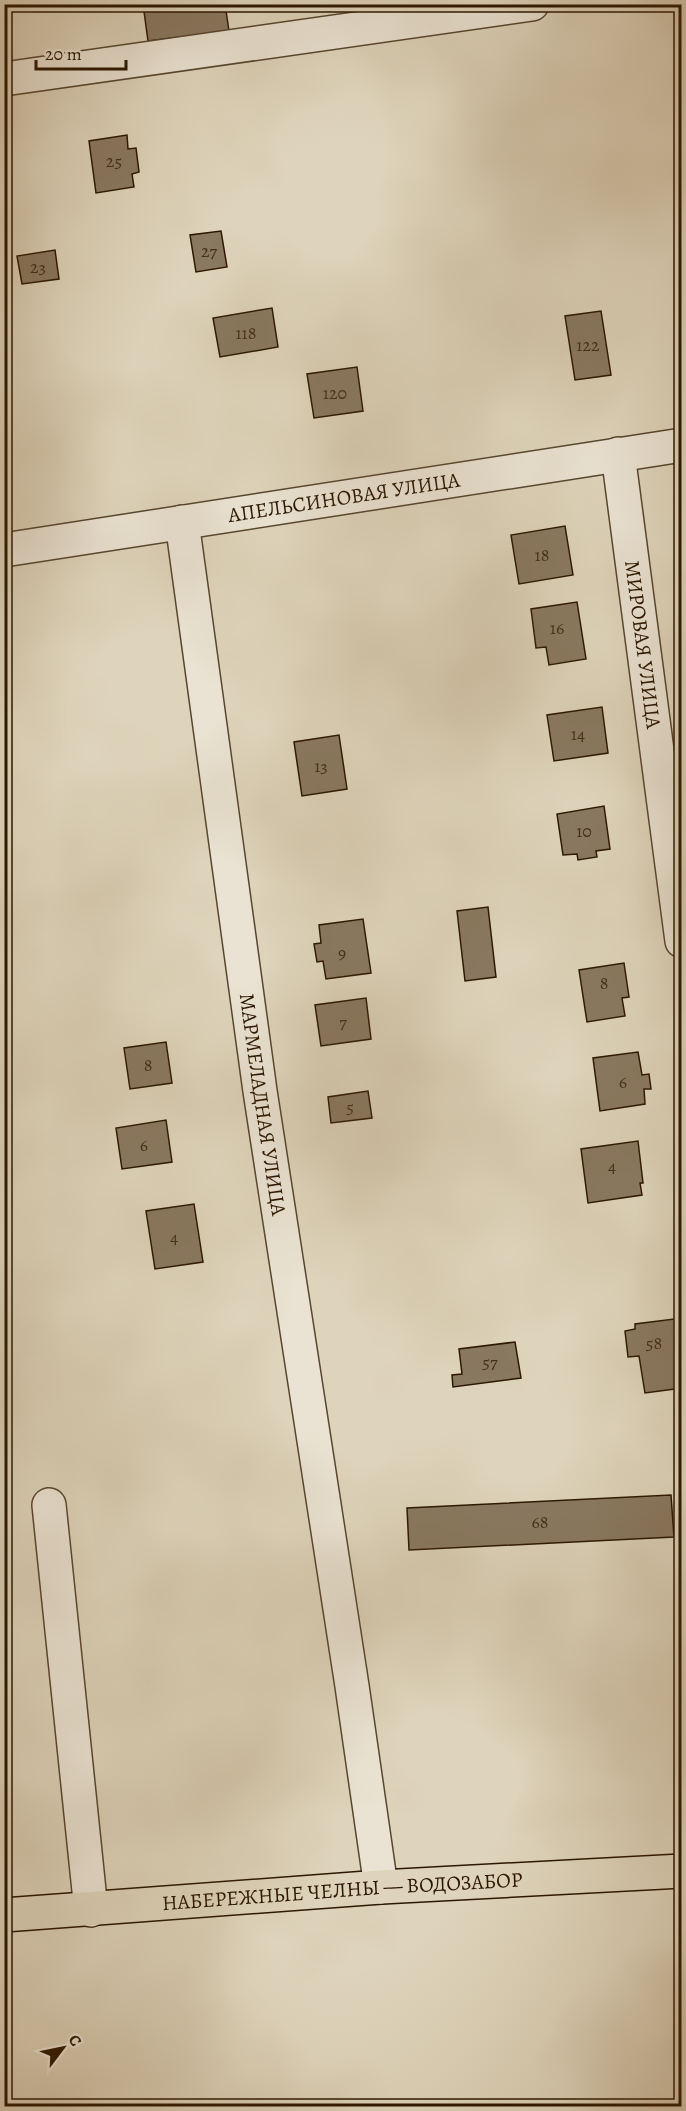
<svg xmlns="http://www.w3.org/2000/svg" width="686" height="2111" font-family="Alegreya,serif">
<rect width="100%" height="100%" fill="#ded4bb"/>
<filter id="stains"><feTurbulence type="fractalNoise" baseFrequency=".00333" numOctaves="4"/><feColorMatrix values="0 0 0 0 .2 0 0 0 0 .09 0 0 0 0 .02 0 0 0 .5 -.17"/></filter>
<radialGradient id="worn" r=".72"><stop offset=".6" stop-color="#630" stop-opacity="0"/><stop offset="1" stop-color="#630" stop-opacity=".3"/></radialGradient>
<!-- building -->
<g fill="#897961" stroke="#2c1700" stroke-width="1.5">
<polygon points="143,4 225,4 229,31 148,41"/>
<polygon points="127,135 128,149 136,148 139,172 132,174 134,187 96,193 89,141"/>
<polygon points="221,231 227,267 196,272 190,235"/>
<polygon points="55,250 59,279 22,284 17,256"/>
<polygon points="272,308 278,347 220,357 213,318"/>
<polygon points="601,311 611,375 575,380 565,316"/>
<polygon points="357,367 363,411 314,418 307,374"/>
<polygon points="565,526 573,575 519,584 511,535"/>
<polygon points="577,602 586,659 549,665 546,647 536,648 531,609"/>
<polygon points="602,707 608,753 554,761 547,715"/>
<polygon points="339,735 347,789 302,796 294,742"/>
<polygon points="604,806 610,849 596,851 597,857 578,860 577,854 563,855 557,814"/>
<polygon points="488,907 496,977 465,981 457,911"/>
<polygon points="363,919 371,973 326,979 323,961 317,962 314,944 321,943 319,925"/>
<polygon points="624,963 629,997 622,998 625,1016 587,1022 579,970"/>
<polygon points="366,998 371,1039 321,1046 315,1005"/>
<polygon points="166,1042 172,1083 130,1089 124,1048"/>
<polygon points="638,1052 642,1075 649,1074 651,1089 644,1089 645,1104 600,1111 593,1058"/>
<polygon points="368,1091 372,1118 331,1123 328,1097"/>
<polygon points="166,1120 172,1162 122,1169 116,1128"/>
<polygon points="638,1141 643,1183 640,1183 642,1195 588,1203 581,1149"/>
<polygon points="194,1204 203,1262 155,1269 146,1211"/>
<polygon points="682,1318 682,1388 645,1393 639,1356 628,1357 625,1331 635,1329 635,1324"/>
<polygon points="515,1342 521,1378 453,1387 452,1375 462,1374 459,1349"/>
<polygon points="671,1495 674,1537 409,1550 407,1508"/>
</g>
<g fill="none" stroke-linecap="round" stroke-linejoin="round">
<!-- minor casing -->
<g stroke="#58462f" stroke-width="36">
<g id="minor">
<polyline points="4,79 532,4"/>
<path id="s1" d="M618,454L682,941"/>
<path id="s2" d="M182,522L260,1091L352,1686L381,1887"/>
<path id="s3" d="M4,550L682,445"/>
<polyline points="49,1505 91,1910"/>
</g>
</g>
<!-- major casing -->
<g stroke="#2c1700" stroke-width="36">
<g id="major">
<path id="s4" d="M4,1915L381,1887L682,1871"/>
</g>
</g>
<!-- minor -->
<use href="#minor" stroke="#eae3d3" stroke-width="33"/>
<!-- major -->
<use href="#major" stroke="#ded4bb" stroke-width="33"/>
</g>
<g text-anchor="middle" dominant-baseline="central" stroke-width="4.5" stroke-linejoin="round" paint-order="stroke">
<!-- number labels -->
<g font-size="18" fill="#433018">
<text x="114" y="161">25</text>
<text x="209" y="251">27</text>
<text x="38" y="267">23</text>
<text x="246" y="333">118</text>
<text x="588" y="345">122</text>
<text x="335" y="393">120</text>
<text x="542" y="555">18</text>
<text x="557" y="628">16</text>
<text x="578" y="734">14</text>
<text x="321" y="766">13</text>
<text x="584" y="831">10</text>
<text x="342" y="953">9</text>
<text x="604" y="983">8</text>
<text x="343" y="1022">7</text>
<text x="148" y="1065">8</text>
<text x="623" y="1082">6</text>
<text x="350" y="1107">5</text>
<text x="144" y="1145">6</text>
<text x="612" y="1166">4</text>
<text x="174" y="1237">4</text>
<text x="654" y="1343">58</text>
<text x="490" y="1362">57</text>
<text x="540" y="1522">68</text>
</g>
<!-- street labels -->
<g font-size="21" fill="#2c1700" stroke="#eae3d3">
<text stroke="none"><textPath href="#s3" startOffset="344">АПЕЛЬСИНОВАЯ УЛИЦА</textPath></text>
<text stroke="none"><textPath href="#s1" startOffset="192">МИРОВАЯ УЛИЦА</textPath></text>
<text stroke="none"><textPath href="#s2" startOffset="588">МАРМЕЛАДНАЯ УЛИЦА</textPath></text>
<text stroke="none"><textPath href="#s4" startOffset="339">НАБЕРЕЖНЫЕ ЧЕЛНЫ — ВОДОЗАБОР</textPath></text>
</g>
</g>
<!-- margin -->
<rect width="686" height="2111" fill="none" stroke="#ded4bb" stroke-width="24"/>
<rect x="6" y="6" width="674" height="2099" fill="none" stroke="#2c1700" stroke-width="3"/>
<rect x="12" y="12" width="662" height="2087" fill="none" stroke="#2c1700" stroke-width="1.5"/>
<!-- north arrow -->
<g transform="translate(63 2048) rotate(58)" stroke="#eae3d3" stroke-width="4.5" paint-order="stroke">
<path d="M0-4.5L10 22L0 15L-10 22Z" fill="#2c1700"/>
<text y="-9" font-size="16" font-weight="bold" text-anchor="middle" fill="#2c1700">С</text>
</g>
<!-- scale -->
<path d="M36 60v9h90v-9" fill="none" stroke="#2c1700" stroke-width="3"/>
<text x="45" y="60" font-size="18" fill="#2c1700" stroke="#eae3d3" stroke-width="4.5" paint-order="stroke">20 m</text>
<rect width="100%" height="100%" filter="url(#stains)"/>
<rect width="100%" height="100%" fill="url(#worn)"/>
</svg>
